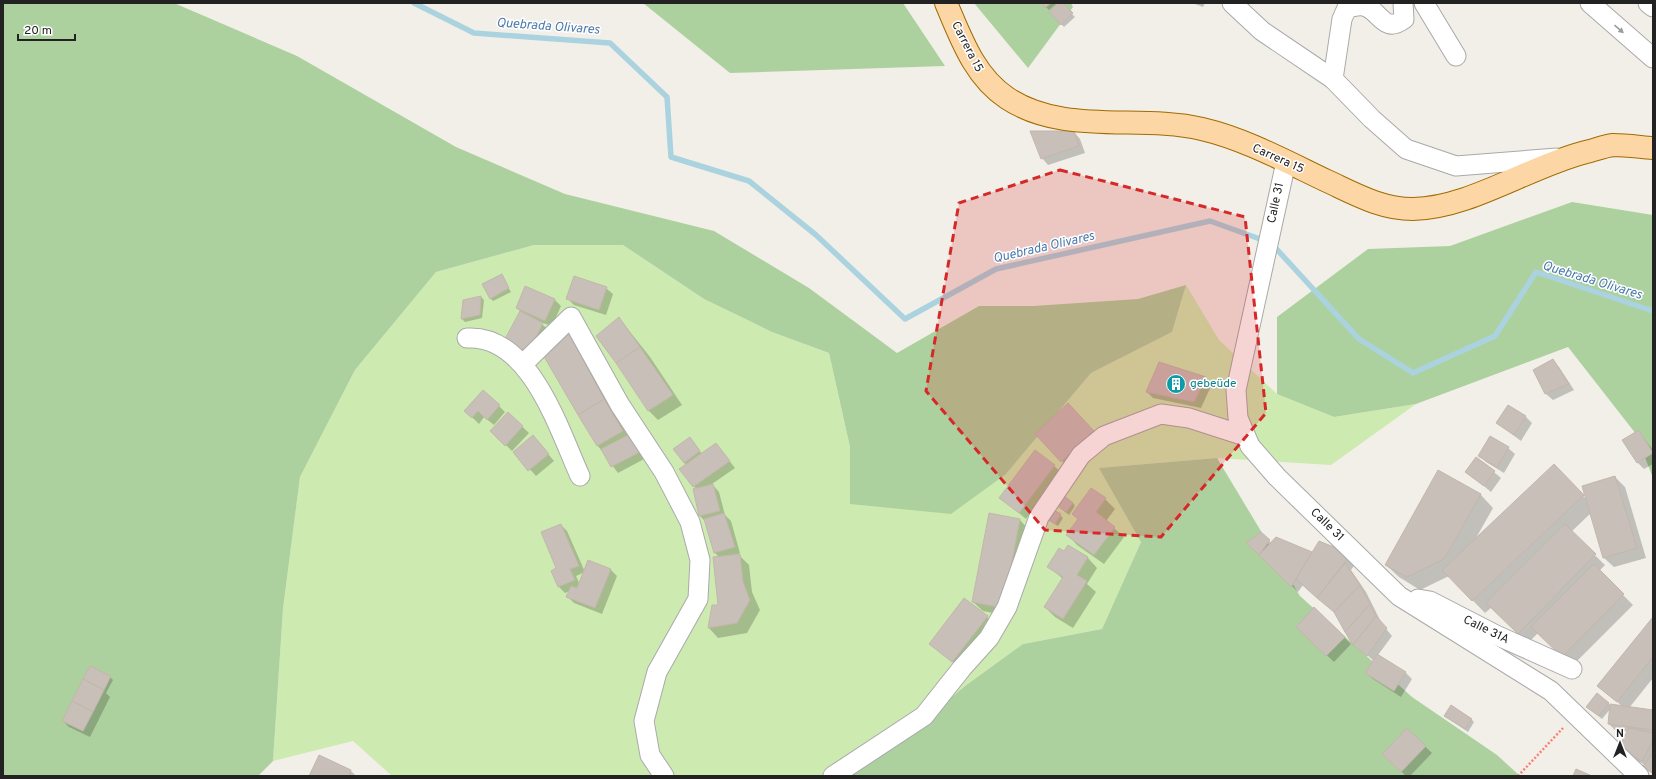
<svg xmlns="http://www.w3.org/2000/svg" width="1656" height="779" font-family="Overpass,sans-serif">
<rect width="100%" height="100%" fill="#f2efe9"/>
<!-- grass -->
<polygon fill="#cdebb0" points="534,245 623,245 704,299 772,332 829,353 850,447 850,504 1006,474 1091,373 1172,332 1186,285 1219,340 1277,394 1334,417 1416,404 1331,465 1217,458 1100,468 1141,542 1102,629 1023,644 965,686 896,745 824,776 392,776 353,741 273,761 283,609 300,477 355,370 436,272"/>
<!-- forest -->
<g fill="#add19e">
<polygon points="3,3 174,3 297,56 456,147 565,194 714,231 809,288 897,353 979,306 1033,306 1138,299 1186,285 1172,332 1091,373 1006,474 951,514 850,504 850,447 829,353 772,332 704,299 623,245 534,245 436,272 355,370 300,477 283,609 273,761 258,776 3,776"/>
<polygon points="643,3 903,3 945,66 730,73"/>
<polygon points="974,3 1071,3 1073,7 1028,68"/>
<polygon points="1572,202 1653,215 1653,478 1636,434 1568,347 1416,404 1334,417 1277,394 1277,317 1368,249 1450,246"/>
<polygon points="1217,458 1300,596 1412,697 1497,755 1520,776 824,776 896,745 965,686 1023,644 1102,629 1141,542 1099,468"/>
</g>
<!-- shadow -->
<g fill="#0003">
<polygon points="1042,3 1061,3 1075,17 1064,27 1050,12 1057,5 1056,4 1049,10"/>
<polygon points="1192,3 1205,3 1203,7"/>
<polygon points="1074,132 1080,139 1085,153 1048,165 1042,158"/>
<polygon points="501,275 511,292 493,301 490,298"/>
<polygon points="606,288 613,294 606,315 574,305 567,298"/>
<polygon points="481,297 484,300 482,318 465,322 462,319 464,301"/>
<polygon points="554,299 561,306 552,326 540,322 548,330 535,358 512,346 520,311 517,308"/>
<polygon points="619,318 650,357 682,405 658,420 649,411"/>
<polygon points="565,328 574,337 628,436 646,458 618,473 598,446"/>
<polygon points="1553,361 1559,367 1574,390 1553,400 1546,394 1534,371"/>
<polygon points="1205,378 1212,384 1201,408 1153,398 1147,392"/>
<polygon points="499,406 505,412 494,425 484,417 479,424 466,411"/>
<polygon points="1508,406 1526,417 1532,423 1521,441 1497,423"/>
<polygon points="509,414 529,433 512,451 492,431"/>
<polygon points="1077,414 1103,442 1072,471 1036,434"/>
<polygon points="1638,431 1653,450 1653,464 1644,469 1638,463 1624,440"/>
<polygon points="693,441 702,454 716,444 735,468 712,484 719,492 725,515 731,521 740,553 738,554 749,565 752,592 760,610 747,633 718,638 709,628 713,606 719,606 719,557 715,553 705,521 700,516 696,489 681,469 687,465 684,463"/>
<polygon points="539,443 554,461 536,476 514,452"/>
<polygon points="1508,448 1515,454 1504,473 1486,462 1479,455"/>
<polygon points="1477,458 1501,478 1491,492 1467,472"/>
<polygon points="1054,466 1061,472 1026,519 1001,498"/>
<polygon points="1439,471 1481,495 1493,508 1476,538 1566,478 1587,500 1615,477 1625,487 1646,558 1614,567 1604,558 1591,513 1571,532 1605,565 1599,571 1633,605 1572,666 1538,633 1528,643 1492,607 1485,613 1449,576 1420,590 1399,577 1386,565"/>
<polygon points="1105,499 1115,509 1106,521 1124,537 1104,564 1077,545 1068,535"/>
<polygon points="1073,503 1075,506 1069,515 1059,507"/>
<polygon points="1060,515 1063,518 1058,526 1047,519"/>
<polygon points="1020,520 1029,530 1013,617 983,611 973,602"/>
<polygon points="561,525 567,531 585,572 576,576 580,585 589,562 611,570 617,576 602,614 574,603 568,597 570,591 565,593 559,587 553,572 557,568"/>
<polygon points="1261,533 1271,543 1276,538 1313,553 1320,542 1357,561 1351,570 1366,592 1382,624 1392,636 1378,655 1406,673 1412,679 1401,697 1373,679 1366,673 1374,661 1354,644 1336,613 1303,585 1298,592 1248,543"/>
<polygon points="1068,546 1088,558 1097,568 1087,584 1096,592 1073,628 1055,617 1045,607 1063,579 1048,566 1064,552"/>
<polygon points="1314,609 1351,644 1334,662 1297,627"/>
<polygon points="987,617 997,627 962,670 930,643"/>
<polygon points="1653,618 1653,678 1629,708 1653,711 1653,774 1644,766 1645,765 1626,754 1629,732 1615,730 1609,724 1611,708 1602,719 1591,710 1597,695 1610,705 1623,707 1599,686"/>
<polygon points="110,677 113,680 106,693 110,697 90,737 69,727 63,721"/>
<polygon points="1445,716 1471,719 1474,722 1468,732"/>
<polygon points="1407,729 1432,753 1410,776 1406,776 1383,754"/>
<polygon points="320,756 351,771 356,776 310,776"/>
</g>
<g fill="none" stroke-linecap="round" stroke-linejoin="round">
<!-- stream -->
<polyline stroke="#aad3df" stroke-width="5.5" points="414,3 474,33 610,43 667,97 671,157 749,181 816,235 905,319 996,269 1210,221 1271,243 1359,339 1413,373 1495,336 1536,272 1653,311"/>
</g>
<!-- building -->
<g fill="#c7bfb8" stroke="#c4b6ab">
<polygon points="1041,3 1051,3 1045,8"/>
<polygon points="1058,3 1063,3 1073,13 1061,25 1049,12"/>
<polygon points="1030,131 1074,131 1079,146 1041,159"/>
<polygon points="502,274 509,288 490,299 482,284"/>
<polygon points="574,276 607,287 599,310 566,299"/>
<polygon points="525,286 555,299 545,321 516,308"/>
<polygon points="481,296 480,315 461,319 463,300"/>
<polygon points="520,311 543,323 528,353 505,339"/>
<polygon points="619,317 640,347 616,363 596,336"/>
<polygon points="565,326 604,399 578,415 542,353"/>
<polygon points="640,347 673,395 648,411 616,363"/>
<polygon points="1553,359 1569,384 1545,394 1533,370"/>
<polygon points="1159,362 1206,377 1194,402 1146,392"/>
<polygon points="483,390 500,405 487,420 478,411 472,418 464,411"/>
<polygon points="604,399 623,431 597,446 578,415"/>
<polygon points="1068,403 1094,431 1061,462 1035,434"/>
<polygon points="1508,405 1526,416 1514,435 1496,423"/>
<polygon points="508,412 523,426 505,446 490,431"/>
<polygon points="1639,430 1653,453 1637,463 1622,440"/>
<polygon points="630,434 640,452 611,467 601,449"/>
<polygon points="533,435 549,454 528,471 513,452"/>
<polygon points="1490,436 1509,447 1497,467 1478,456"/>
<polygon points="690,437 700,451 684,463 673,449"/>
<polygon points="716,443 730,461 693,487 679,469"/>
<polygon points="1035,450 1055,465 1019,513 999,498"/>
<polygon points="1476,457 1495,471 1484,486 1465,472"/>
<polygon points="1554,464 1584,495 1472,601 1442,570"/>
<polygon points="1438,470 1481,494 1444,559 1407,577 1385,565"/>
<polygon points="1615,476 1637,548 1603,558 1582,486"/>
<polygon points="713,484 720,511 699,516 693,489"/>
<polygon points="1091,488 1106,498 1096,512 1115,527 1094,555 1066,535 1078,519 1072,514"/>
<polygon points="1062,494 1073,503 1066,512 1055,504"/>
<polygon points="1048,507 1061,514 1055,524 1043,516"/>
<polygon points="724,513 735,547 714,553 704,519"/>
<polygon points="989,513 1020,519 1003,608 972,602"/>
<polygon points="561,524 579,566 570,569 575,580 558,587 551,571 556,568 541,532"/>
<polygon points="1565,524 1596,554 1518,634 1486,603"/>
<polygon points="1261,532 1270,540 1259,555 1246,543"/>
<polygon points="1276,537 1312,552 1291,587 1259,555"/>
<polygon points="1319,541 1351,554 1317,598 1296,579"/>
<polygon points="1068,545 1088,557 1077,575 1087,581 1063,619 1044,607 1063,577 1047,567 1059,548 1064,551"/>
<polygon points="740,554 743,582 750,600 737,623 708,628 712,605 718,605 713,557"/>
<polygon points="588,560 611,569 595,608 566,597 571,586 577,588"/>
<polygon points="1345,563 1360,585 1334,612 1317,598"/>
<polygon points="1594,564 1624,594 1562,657 1531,627"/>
<polygon points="1360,585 1370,604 1345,632 1334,612"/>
<polygon points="964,598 988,616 952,662 929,644"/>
<polygon points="1370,604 1376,616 1353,645 1345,632"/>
<polygon points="1314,607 1345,637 1326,656 1296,627"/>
<polygon points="1376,616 1387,628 1367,656 1353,645"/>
<polygon points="1653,617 1653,657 1617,702 1597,686"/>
<polygon points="1377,654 1406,672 1394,691 1365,673"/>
<polygon points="90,666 111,676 104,690 83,679"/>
<polygon points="83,679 104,690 93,712 72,701"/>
<polygon points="1597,693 1609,703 1599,716 1586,707"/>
<polygon points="72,701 93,712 83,731 62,721"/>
<polygon points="1610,704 1653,710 1653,730 1608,724"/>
<polygon points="1451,705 1472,719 1465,729 1444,716"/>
<polygon points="1407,728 1426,746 1401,772 1382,754"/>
<polygon points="1629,728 1653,733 1653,740 1642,761 1618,748"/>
<polygon points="1653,753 1653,774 1643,766"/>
<polygon points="319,755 351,770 349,776 309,776"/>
<polygon points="1576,769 1592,776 1573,776"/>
</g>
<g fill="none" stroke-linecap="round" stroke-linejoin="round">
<!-- minor casing -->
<g stroke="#a9a9a9" stroke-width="21">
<g id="minor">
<polyline points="1232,3 1262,31 1333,79 1372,119 1406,149 1456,166 1557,158"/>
<polyline points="1424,3 1456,56"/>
<polyline points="1590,3 1653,58"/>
<polyline points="1648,3 1653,7"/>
<path d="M1333,79L1342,19L1347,8C1353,7 1358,5 1363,6C1380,9 1383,35 1404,19L1403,3"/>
<polyline points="1286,162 1236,390 1238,418 1250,446 1277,477 1399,596 1551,691 1639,776"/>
<path d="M467,338C530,334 559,430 580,476"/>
<polyline points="523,364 571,317 620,405 664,472 690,522 700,560 698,599 657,672 644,721 650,755 664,776"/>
<polyline points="1418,599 1430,601 1496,635 1572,669"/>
<polyline points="833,776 924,716 962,668 989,638 1007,607 1039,517 1081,455 1104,436 1161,414 1189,418 1245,436"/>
</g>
</g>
<!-- major casing -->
<g stroke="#a06b00" stroke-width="24">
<path id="major" d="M946,3C961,38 974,76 1007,98C1064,136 1139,114 1202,129C1245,139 1287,162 1327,181C1355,194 1381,209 1413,209C1470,208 1530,166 1586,152C1595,150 1604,146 1613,145C1626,145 1640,147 1653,148"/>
</g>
<!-- path -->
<polyline stroke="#fa8072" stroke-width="2.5" stroke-dasharray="2 2" stroke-linecap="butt" points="1518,776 1563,728"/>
<!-- minor -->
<use href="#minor" stroke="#fff" stroke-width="19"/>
<!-- major -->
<use href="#major" stroke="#fcd6a4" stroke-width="22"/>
</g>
<!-- one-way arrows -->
<defs><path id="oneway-solid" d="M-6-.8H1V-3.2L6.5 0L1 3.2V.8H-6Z"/></defs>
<use fill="#9c9c9c" href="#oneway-solid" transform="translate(1619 29) rotate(41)"/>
<!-- marked area -->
<path fill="#d62828" fill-opacity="0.2" stroke="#d62828" stroke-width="3" stroke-dasharray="8 5" stroke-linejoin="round" d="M1060,170L1245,217L1266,413L1161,537L1045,530L926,391L959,203Z"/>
<!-- icons -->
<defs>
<g id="building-disc" transform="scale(1)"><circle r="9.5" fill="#0f9aa8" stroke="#fff"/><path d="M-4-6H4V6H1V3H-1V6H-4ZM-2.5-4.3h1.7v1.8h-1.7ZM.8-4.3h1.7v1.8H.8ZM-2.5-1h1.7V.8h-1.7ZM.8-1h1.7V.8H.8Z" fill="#fff"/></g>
</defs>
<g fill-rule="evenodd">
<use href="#building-disc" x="1176" y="384"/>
</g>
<g text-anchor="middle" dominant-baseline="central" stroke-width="3" stroke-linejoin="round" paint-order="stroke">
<!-- street labels -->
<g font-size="12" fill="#222" stroke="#fff">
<text transform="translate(967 47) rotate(63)">Carrera 15</text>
<text transform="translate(1278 159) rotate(24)">Carrera 15</text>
<text transform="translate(1276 203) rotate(-78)">Calle 31</text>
<text transform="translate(1327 525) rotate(44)">Calle 31</text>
<text transform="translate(1486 630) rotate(26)">Calle 31A</text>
</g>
<!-- culture labels -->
<g font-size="12" fill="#0d838f" stroke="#fff" text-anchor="start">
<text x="1190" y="384">gebeüde</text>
</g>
<!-- water labels -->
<g font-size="13" font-style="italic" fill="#4a7aab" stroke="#fff">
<text transform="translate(548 27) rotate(4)">Quebrada Olivares</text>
<text transform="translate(1044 248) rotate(-13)">Quebrada Olivares</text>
<text transform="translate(1592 281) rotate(17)">Quebrada Olivares</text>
</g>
</g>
<!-- border -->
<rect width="1656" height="779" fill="none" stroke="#222222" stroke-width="8"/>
<!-- north arrow -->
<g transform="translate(1620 743)" stroke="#ffffff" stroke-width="3" paint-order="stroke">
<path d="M0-3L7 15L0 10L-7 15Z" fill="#222222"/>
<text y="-6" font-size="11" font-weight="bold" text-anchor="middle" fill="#222222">N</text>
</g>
<!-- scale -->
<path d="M18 34v6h57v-6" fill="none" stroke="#222222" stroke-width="2"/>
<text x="24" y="34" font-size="12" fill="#222222" stroke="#ffffff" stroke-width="3" paint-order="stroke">20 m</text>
</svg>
